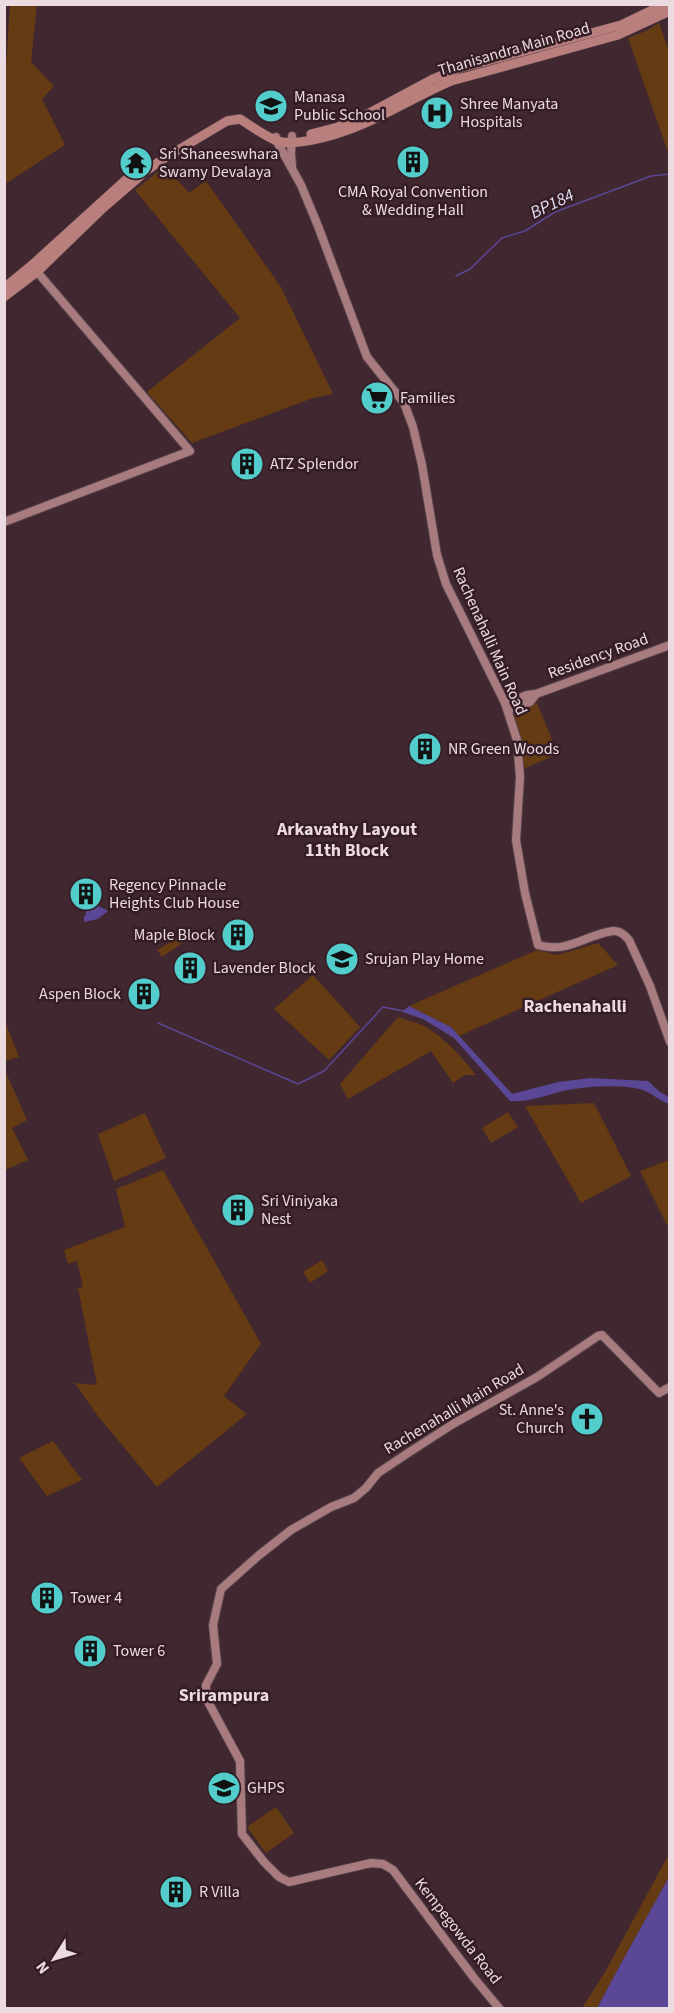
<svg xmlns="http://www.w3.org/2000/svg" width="674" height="2013" font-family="'Source Sans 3',sans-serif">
<rect width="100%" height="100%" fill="#402730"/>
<!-- green -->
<g fill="#643b12">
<polygon points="10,5 37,5 31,62 54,86 42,99 65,145 5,184 4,100"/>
<polygon points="659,23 669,51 669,155 628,38 646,31"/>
<polygon points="165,166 189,193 206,181 281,287 333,394 313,398 192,443 147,392 240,318 135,190"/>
<polygon points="537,703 558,754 523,769 511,713"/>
<polygon points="184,934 188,939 162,957 157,950"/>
<polygon points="598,943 618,965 459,1036 451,1027 409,1006 537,950 557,955"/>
<polygon points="313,975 360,1027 329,1060 274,1009"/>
<path d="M398,1017C406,1020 416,1022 424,1026C445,1038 461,1056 476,1075H465L453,1083L431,1051L348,1099L340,1084Z"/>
<polygon points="4,1019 19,1057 5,1061 4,1061"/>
<polygon points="4,1068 27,1120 12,1128 28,1160 5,1170"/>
<polygon points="594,1103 631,1176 581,1203 525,1106"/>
<polygon points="508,1112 518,1127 491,1143 482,1128"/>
<polygon points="145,1113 166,1158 114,1181 98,1134"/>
<polygon points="669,1160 669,1229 640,1171"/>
<polygon points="163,1170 261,1344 224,1396 247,1414 157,1487 97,1415 75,1383 97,1385 78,1288 83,1287 77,1261 68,1264 64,1250 125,1227 116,1189"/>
<polygon points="322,1260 328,1271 310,1283 303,1272"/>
<polygon points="53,1441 82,1480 47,1496 19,1458"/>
<polygon points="276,1807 294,1833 266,1853 247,1827"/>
<polygon points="669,1854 669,1877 624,1958 597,2008 582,2008 605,1972"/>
</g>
<!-- water -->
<g fill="#5a4795">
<polygon points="97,905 108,911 98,919 84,922 84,916 86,915 86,910"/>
<path d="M409,1006L451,1027L512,1094L558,1082L591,1078L648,1081L660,1092L669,1097V1104C660,1101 654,1095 645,1091C628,1084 592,1086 574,1089C552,1092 532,1103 510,1101L454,1038L423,1019L402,1012Z"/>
<polygon points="669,1877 669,2008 597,2008 624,1958"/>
</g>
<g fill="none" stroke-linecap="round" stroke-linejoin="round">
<!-- stream -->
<g stroke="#5a4795" stroke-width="1.5">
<polyline points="456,276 470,269 502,238 525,231 555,212 651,176 670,174"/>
<polyline points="158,1023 298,1084 324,1071 383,1007 404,1011"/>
</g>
<!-- secondary casing -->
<g stroke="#59444c" stroke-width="10">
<g id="secondary">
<path d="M276,137V140L301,185L318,226L367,357L404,403L413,427L422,465L437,555L446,584L505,703L517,740L520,777L516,840L525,893L538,945C568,954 587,934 613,931C620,930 625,935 629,940L650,986L670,1042"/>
<polyline points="292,166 291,154 292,136"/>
<polyline points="4,522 190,451 33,267"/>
<polyline points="505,703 527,695 536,694 670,645"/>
<polyline points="508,710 530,702 536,694"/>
<polyline points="499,2008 474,1978 393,1870 383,1864 371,1863 289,1882 279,1877 264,1862 242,1834 240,1761 206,1698 206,1685 217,1664 213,1625 221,1589 258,1556 291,1530 331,1507 354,1498 366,1488 378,1473 411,1451 453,1424 537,1377 598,1336 602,1335 659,1393 670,1387"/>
</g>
</g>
<!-- primary casing -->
<g stroke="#59444c" stroke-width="10">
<g id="primary">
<polyline points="311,134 338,127 364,116 433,79 461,68 621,25 665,4"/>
<polyline points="4,288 32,265 130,176"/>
<path d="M4,297L37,272L103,208L146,171L163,159L227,121L240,119C251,126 263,135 275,140C287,145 300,142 312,140C363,131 404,101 451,81L618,35L670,11"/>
</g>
</g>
<!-- secondary -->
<use href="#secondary" stroke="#a87c7f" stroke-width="8"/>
<!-- primary -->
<use href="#primary" stroke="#b97f7d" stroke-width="9"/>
</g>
<!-- icons -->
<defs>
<g id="school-disc" transform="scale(1.725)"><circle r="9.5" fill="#52cdcc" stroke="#351d26"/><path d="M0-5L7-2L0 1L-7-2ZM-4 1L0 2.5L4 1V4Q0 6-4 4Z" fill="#111"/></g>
<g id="hospital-disc" transform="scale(1.725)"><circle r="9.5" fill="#52cdcc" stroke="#351d26"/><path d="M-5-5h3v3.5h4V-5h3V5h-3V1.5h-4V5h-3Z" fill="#111"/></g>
<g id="building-disc" transform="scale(1.725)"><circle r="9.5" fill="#52cdcc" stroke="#351d26"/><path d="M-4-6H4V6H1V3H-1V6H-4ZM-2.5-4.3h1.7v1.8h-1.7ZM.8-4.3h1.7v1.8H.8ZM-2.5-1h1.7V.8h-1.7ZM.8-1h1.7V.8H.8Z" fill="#111"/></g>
<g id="temple-disc" transform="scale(1.725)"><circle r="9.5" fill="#52cdcc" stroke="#351d26"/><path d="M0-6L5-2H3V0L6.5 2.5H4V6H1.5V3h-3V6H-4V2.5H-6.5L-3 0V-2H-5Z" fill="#111"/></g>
<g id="supermarket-disc" transform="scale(1.725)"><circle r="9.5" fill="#52cdcc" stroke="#351d26"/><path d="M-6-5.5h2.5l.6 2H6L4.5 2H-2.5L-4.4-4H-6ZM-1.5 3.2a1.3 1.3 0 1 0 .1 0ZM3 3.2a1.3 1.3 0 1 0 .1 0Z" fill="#111"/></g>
<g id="church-disc" transform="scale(1.725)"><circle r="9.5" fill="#52cdcc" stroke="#351d26"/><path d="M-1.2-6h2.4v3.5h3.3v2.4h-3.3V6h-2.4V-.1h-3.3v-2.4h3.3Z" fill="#111"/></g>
</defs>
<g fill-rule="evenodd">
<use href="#school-disc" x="271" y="106"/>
<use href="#hospital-disc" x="437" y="113"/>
<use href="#building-disc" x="413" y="162"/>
<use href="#temple-disc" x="136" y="163"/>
<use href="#supermarket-disc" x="377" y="398"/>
<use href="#building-disc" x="247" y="464"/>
<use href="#building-disc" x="425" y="749"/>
<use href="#building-disc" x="86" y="894"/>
<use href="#building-disc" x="238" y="935"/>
<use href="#school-disc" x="342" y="959"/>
<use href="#building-disc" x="190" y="968"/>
<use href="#building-disc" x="144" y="994"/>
<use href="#building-disc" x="238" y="1210"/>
<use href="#church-disc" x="587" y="1419"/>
<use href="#building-disc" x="47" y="1598"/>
<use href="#building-disc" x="90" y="1651"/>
<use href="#school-disc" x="224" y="1788"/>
<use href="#building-disc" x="176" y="1892"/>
</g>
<g text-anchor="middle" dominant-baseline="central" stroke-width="5" stroke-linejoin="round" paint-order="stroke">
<!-- street labels -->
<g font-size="16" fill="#ebdadf" stroke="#351d26">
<text transform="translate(514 49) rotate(-16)">Thanisandra Main Road</text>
<text transform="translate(490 641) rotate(66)">Rachenahalli Main Road</text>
<text transform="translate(598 656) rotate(-20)">Residency Road</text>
<text transform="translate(454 1409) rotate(-31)">Rachenahalli Main Road</text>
<text transform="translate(458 1931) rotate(52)">Kempegowda Road</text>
</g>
<!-- poi labels -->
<g font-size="16" fill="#ebdadf" stroke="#351d26" text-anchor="start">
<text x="294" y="97">Manasa<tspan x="294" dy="18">Public School</tspan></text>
<text x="460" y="104">Shree Manyata<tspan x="460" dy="18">Hospitals</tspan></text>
<text x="159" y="154">Sri Shaneeswhara<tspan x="159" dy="18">Swamy Devalaya</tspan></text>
<text x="413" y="192" text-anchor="middle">CMA Royal Convention<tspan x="413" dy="18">&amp; Wedding Hall</tspan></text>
<text x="400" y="398">Families</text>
<text x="270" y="464">ATZ Splendor</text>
<text x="448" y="749">NR Green Woods</text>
<text x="109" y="885">Regency Pinnacle<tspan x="109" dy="18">Heights Club House</tspan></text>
<text x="215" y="935" text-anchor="end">Maple Block</text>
<text x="365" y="959">Srujan Play Home</text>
<text x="213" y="968">Lavender Block</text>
<text x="121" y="994" text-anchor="end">Aspen Block</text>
<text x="261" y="1201">Sri Viniyaka<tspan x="261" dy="18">Nest</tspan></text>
<text x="564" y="1410" text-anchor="end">St. Anne's<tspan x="564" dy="18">Church</tspan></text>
<text x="70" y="1598">Tower 4</text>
<text x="113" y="1651">Tower 6</text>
<text x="247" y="1788">GHPS</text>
<text x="199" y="1892">R Villa</text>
</g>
<!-- water labels -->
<g font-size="18" font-style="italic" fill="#e2dff5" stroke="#351d26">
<text transform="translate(552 204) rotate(-26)">BP184</text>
</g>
<!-- neighbourhood labels -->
<g font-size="18" font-weight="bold" fill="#ebdadf" stroke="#351d26">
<text x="347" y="829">Arkavathy Layout<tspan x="347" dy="21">11th Block</tspan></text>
<text x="575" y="1006">Rachenahalli</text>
<text x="224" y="1695">Srirampura</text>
</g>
</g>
<!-- border -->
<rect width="674" height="2013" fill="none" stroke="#ebdadf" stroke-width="12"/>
<!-- north arrow -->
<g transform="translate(54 1959) rotate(233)" stroke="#351d26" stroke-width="4.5" paint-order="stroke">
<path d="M0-4.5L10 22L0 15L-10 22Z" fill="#ebdadf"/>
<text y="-9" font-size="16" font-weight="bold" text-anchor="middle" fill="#ebdadf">N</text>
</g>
</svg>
